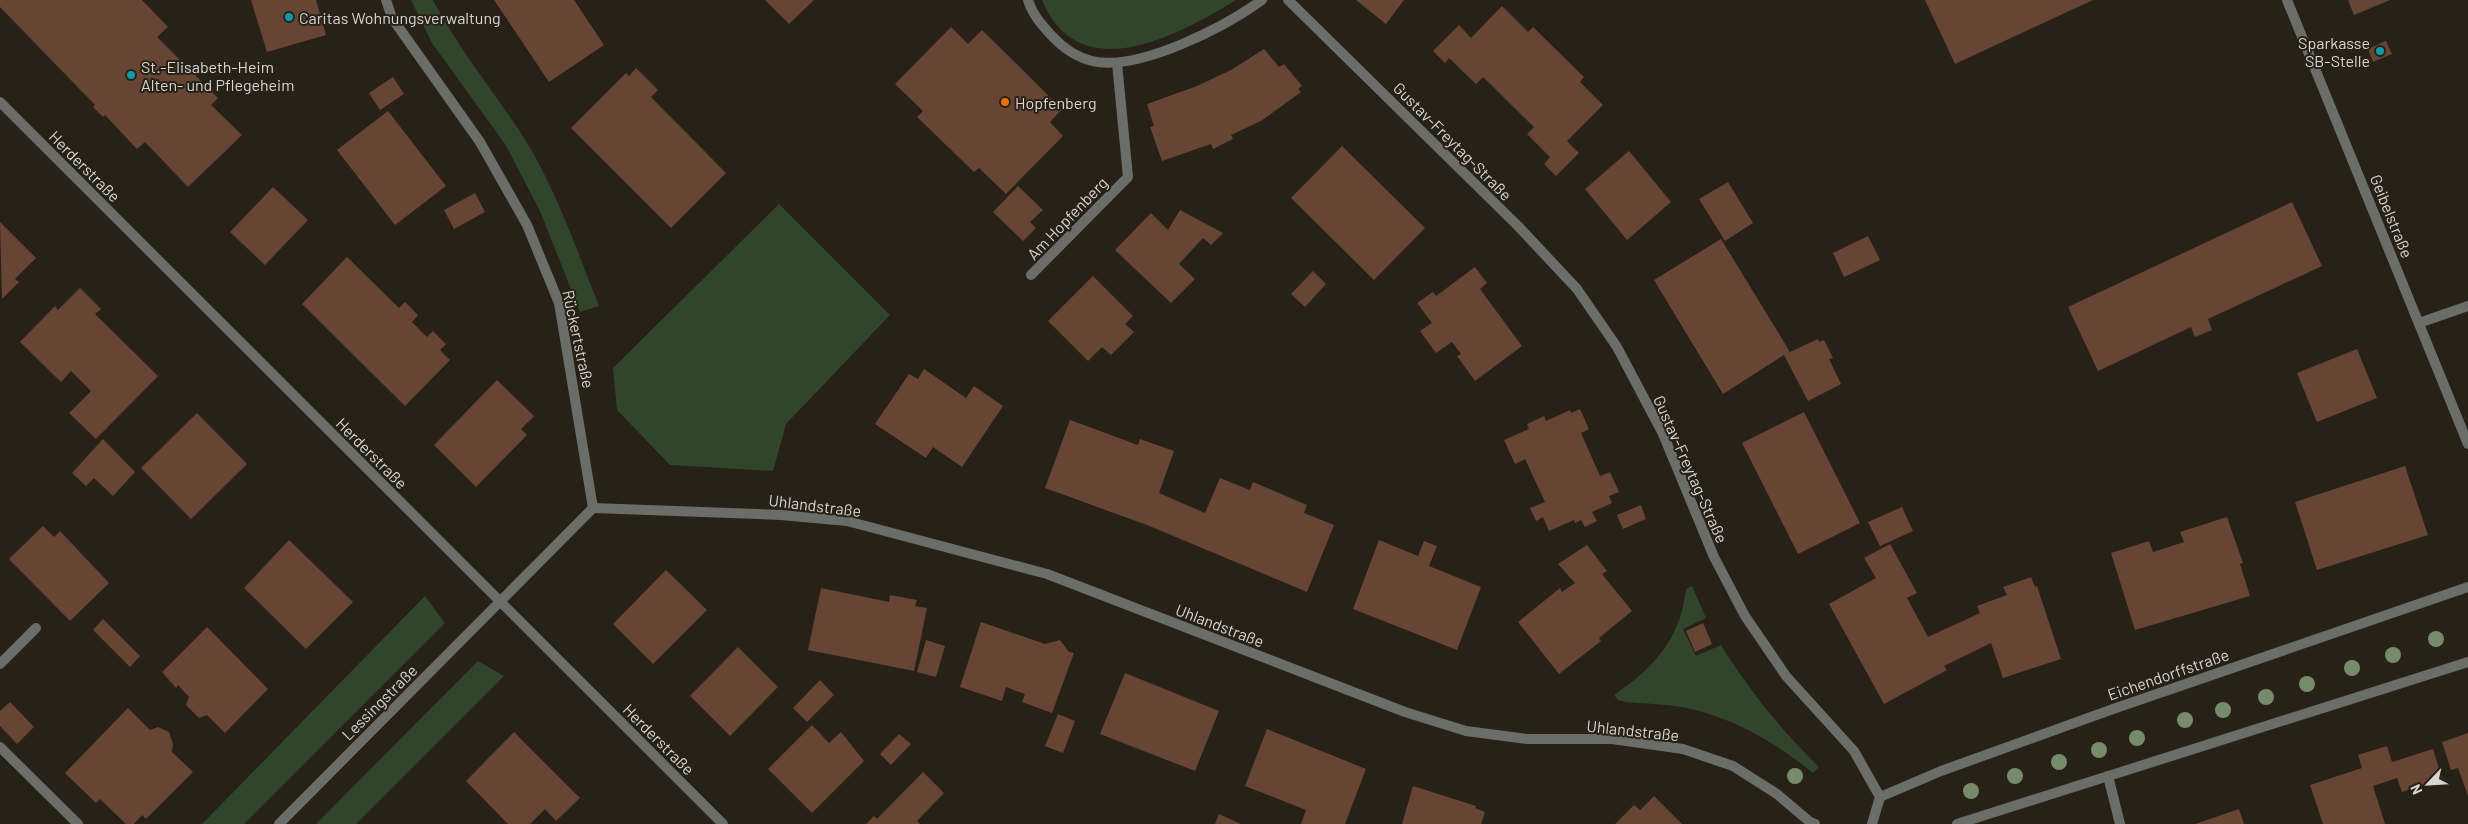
<svg xmlns="http://www.w3.org/2000/svg" width="2468" height="824" font-family="Barlow,sans-serif">
<rect width="100%" height="100%" fill="#272118"/>
<!-- green -->
<g fill="#30452c">
<path d="M411,0H433C458,48 491,88 521,133C555,186 576,248 599,306L580,312L540,211L505,144L432,43Z"/>
<path d="M1042,0H1236C1179,35 1079,90 1042,0Z"/>
<polygon points="779,204 890,315 786,424 773,471 670,465 617,410 613,368"/>
<path d="M1692,586L1706,618L1683,629L1696,656L1721,645C1749,690 1781,730 1819,767L1813,773C1777,744 1736,719 1691,709C1670,704 1648,704 1626,702L1618,700L1614,695C1653,669 1681,638 1686,589Z"/>
<polygon points="425,596 445,623 244,824 202,824"/>
<polygon points="478,661 504,676 356,824 316,824"/>
</g>
<!-- building -->
<g fill="#674535">
<polygon points="0,0 142,0 168,27 157,37 218,98 211,105 242,135 188,187 145,142 137,149 105,115 103,117 93,107 95,105 0,7"/>
<polygon points="251,0 316,0 326,35 267,52"/>
<polygon points="494,0 574,0 604,45 549,82"/>
<polygon points="765,0 814,0 789,24"/>
<polygon points="1356,0 1404,0 1386,24"/>
<polygon points="1925,0 2093,0 1955,64"/>
<polygon points="2348,0 2390,0 2354,15"/>
<polygon points="1502,6 1528,32 1533,27 1584,77 1580,82 1603,105 1567,141 1579,153 1556,176 1544,164 1550,157 1527,134 1534,127 1483,77 1476,84 1449,58 1445,63 1433,51 1459,25 1471,38"/>
<polygon points="951,27 968,44 982,30 1062,109 1050,122 1063,136 1006,194 979,168 974,172 917,117 923,111 895,84"/>
<polygon points="2386,41 2392,54 2373,62 2368,49"/>
<polygon points="1264,49 1279,67 1284,64 1302,86 1298,89 1301,92 1261,121 1231,135 1233,139 1213,149 1211,144 1162,161 1150,127 1154,126 1147,104 1197,86 1231,70"/>
<polygon points="636,68 658,90 651,97 726,173 671,228 571,128 626,73 629,76"/>
<polygon points="393,77 404,94 380,110 369,93"/>
<polygon points="388,111 446,186 395,225 337,150"/>
<polygon points="1342,146 1425,228 1374,280 1291,198"/>
<polygon points="1629,151 1671,202 1627,240 1585,189"/>
<polygon points="1728,182 1753,223 1725,241 1699,199"/>
<polygon points="1018,186 1043,210 1030,222 1036,228 1023,241 993,212"/>
<polygon points="273,187 308,220 265,265 230,232"/>
<polygon points="475,193 485,212 454,229 444,210"/>
<polygon points="2292,202 2322,266 2208,319 2212,330 2195,337 2191,327 2098,371 2068,307"/>
<polygon points="1180,210 1223,233 1211,245 1203,238 1179,264 1195,279 1171,303 1115,250 1151,213 1168,230"/>
<polygon points="0,222 36,258 15,279 19,282 2,299"/>
<polygon points="1868,236 1880,260 1844,277 1833,253"/>
<polygon points="1721,239 1790,352 1818,339 1819,342 1824,340 1833,358 1829,359 1841,384 1808,401 1784,355 1723,394 1654,280"/>
<polygon points="347,257 399,308 405,302 418,315 412,322 427,337 433,331 446,344 440,350 450,360 405,406 302,304"/>
<polygon points="1475,267 1487,283 1480,289 1522,346 1475,381 1457,356 1461,354 1452,342 1436,353 1420,331 1432,323 1417,303 1433,292 1436,296"/>
<polygon points="1313,271 1326,284 1305,307 1291,294"/>
<polygon points="1093,276 1133,316 1125,324 1134,332 1111,355 1102,347 1088,361 1048,321"/>
<polygon points="80,288 101,309 95,314 158,376 96,439 69,413 91,391 71,371 61,382 20,342 55,306 58,310"/>
<polygon points="2357,349 2377,398 2317,422 2297,373"/>
<polygon points="924,369 966,398 974,386 1003,406 962,467 933,447 926,458 875,424 909,374 918,379"/>
<polygon points="497,380 534,416 521,429 527,435 476,487 434,445"/>
<polygon points="1580,409 1589,429 1581,433 1600,476 1610,472 1619,492 1609,496 1612,503 1592,512 1597,521 1585,527 1581,520 1575,523 1574,520 1549,531 1543,517 1536,521 1530,508 1545,502 1525,459 1515,464 1504,440 1529,429 1527,424 1544,416 1546,421 1570,410 1571,413"/>
<polygon points="1804,412 1860,523 1798,554 1742,443"/>
<polygon points="197,413 247,464 191,519 141,468"/>
<polygon points="1070,420 1138,445 1140,439 1174,451 1159,493 1205,513 1220,478 1250,490 1253,482 1307,505 1304,513 1334,525 1307,592 1147,525 1045,488"/>
<polygon points="103,439 135,472 113,496 94,478 86,486 72,473"/>
<polygon points="2405,466 2428,535 2317,570 2295,502"/>
<polygon points="1641,505 1646,519 1623,529 1617,515"/>
<polygon points="1902,507 1913,531 1880,546 1868,522"/>
<polygon points="2227,517 2243,563 2240,564 2250,596 2135,630 2111,553 2149,541 2153,552 2184,542 2180,532"/>
<polygon points="43,526 54,537 60,531 109,583 70,621 9,559"/>
<polygon points="289,540 353,602 306,649 244,588"/>
<polygon points="1379,540 1418,556 1424,541 1437,546 1429,566 1481,587 1457,650 1353,609"/>
<polygon points="1890,544 1917,593 1907,598 1928,637 1980,613 1977,606 2007,595 2003,587 2031,577 2035,587 2037,586 2061,659 2003,678 1991,643 1944,666 1947,670 1884,704 1829,604 1876,578 1864,558"/>
<polygon points="1587,545 1607,571 1602,574 1632,611 1599,638 1601,641 1559,674 1518,622 1560,588 1562,592 1575,583 1558,564"/>
<polygon points="666,570 707,610 653,664 613,624"/>
<polygon points="821,588 889,602 890,595 917,600 915,606 927,608 914,671 808,650"/>
<polygon points="103,619 140,656 130,667 93,630"/>
<polygon points="981,622 1045,644 1060,640 1069,652 1074,653 1052,713 1022,702 1025,694 1006,687 1002,701 960,687"/>
<polygon points="1703,623 1712,644 1695,652 1686,631"/>
<polygon points="207,627 268,689 225,733 207,715 199,718 186,705 189,697 178,685 176,688 162,672"/>
<polygon points="926,640 945,646 936,677 917,672"/>
<polygon points="738,647 778,687 730,736 690,696"/>
<polygon points="1125,673 1219,711 1195,771 1100,734"/>
<polygon points="820,680 834,695 807,722 793,708"/>
<polygon points="10,702 34,727 17,744 0,726 0,711"/>
<polygon points="128,708 150,730 158,727 169,732 173,744 172,752 193,772 146,819 142,815 134,824 126,824 100,799 96,803 65,773"/>
<polygon points="1058,714 1075,721 1063,753 1045,746"/>
<polygon points="812,725 829,743 841,732 864,761 812,813 768,769"/>
<polygon points="1267,729 1366,769 1345,824 1301,824 1306,810 1245,786"/>
<polygon points="514,732 580,798 556,821 545,809 530,824 508,824 466,781"/>
<polygon points="2468,733 2468,796 2458,768 2451,770 2442,742"/>
<polygon points="899,734 911,744 891,765 880,754"/>
<polygon points="2387,746 2392,762 2433,749 2442,778 2402,792 2397,778 2373,786 2385,824 2323,824 2310,785 2362,768 2358,755"/>
<polygon points="923,772 944,793 917,821 920,824 866,824 874,816 877,819"/>
<polygon points="1413,786 1476,806 1475,808 1485,812 1481,824 1402,824"/>
<polygon points="1654,796 1682,824 1615,824 1634,805 1640,810"/>
<polygon points="2239,809 2244,824 2195,824"/>
<polygon points="1219,814 1241,824 1215,824"/>
</g>
<g fill="none" stroke-linecap="round" stroke-linejoin="round">
<!-- lane -->
<g stroke="#6a6d68" stroke-width="10">
<polyline points="1031,275 1128,177 1117,63"/>
<polyline points="2419,323 2468,306"/>
<polyline points="0,664 36,628"/>
<polyline points="0,747 78,824"/>
<polyline points="2108,776 2120,824"/>
<polyline points="1880,797 1941,771 2113,709 2468,587"/>
</g>
<!-- street -->
<g stroke="#6a6d68" stroke-width="10">
<polyline points="386,0 392,18 480,142 527,225 559,303 593,508"/>
<path d="M1028,0C1032,14 1041,24 1051,35C1062,47 1076,57 1092,61C1138,72 1225,27 1262,0"/>
<polyline points="1288,0 1518,226 1577,289 1617,347 1663,434 1714,557 1745,616 1786,676 1854,751 1880,797 1872,824"/>
<polyline points="2287,0 2468,444"/>
<polyline points="0,102 723,824"/>
<polyline points="593,508 781,515 847,521 1047,574 1405,712 1466,731 1527,739 1612,739 1683,749 1733,766 1777,794 1810,822 1815,824"/>
<polyline points="279,824 593,508"/>
<polyline points="1957,824 2468,662"/>
</g>
</g>
<!-- trees -->
<g fill="#768b6a">
<circle cx="2436" cy="639" r="8"/>
<circle cx="2393" cy="655" r="8"/>
<circle cx="2352" cy="668" r="8"/>
<circle cx="2307" cy="684" r="8"/>
<circle cx="2266" cy="697" r="8"/>
<circle cx="2223" cy="710" r="8"/>
<circle cx="2185" cy="720" r="8"/>
<circle cx="2137" cy="738" r="8"/>
<circle cx="2099" cy="750" r="8"/>
<circle cx="2059" cy="762" r="8"/>
<circle cx="1795" cy="776" r="8"/>
<circle cx="2015" cy="776" r="8"/>
<circle cx="1971" cy="791" r="8"/>
</g>
<!-- markers -->
<g fill="#0f9aa8" stroke="#272118" stroke-width="2">
<circle cx="289" cy="17" r="5"/>
<circle cx="2380" cy="51" r="5"/>
<circle cx="131" cy="75" r="5"/>
</g>
<circle fill="#e8710a" stroke="#272118" stroke-width="2" cx="1005" cy="102" r="5"/>
<g text-anchor="middle" dominant-baseline="central" stroke-width="4" stroke-linejoin="round" paint-order="stroke">
<!-- poi labels -->
<g font-size="16" fill="#d9d5cf" stroke="#272118" text-anchor="start">
<text x="299" y="17">Caritas Wohnungsverwaltung</text>
<text x="2370" y="42" text-anchor="end">Sparkasse<tspan x="2370" dy="18">SB-Stelle</tspan></text>
<text x="141" y="66">St.-Elisabeth-Heim<tspan x="141" dy="18">Alten- und Pflegeheim</tspan></text>
<text x="1015" y="102">Hopfenberg</text>
</g>
<!-- street labels -->
<g font-size="16" fill="#d9d5cf" stroke="#272118">
<text transform="translate(1453 141) rotate(45)">Gustav-Freytag-Straße</text>
<text transform="translate(85 166) rotate(45)">Herderstraße</text>
<text transform="translate(2392 216) rotate(68)">Geibelstraße</text>
<text transform="translate(1067 218) rotate(-46)">Am Hopfenberg</text>
<text transform="translate(579 339) rotate(78)">Rückertstraße</text>
<text transform="translate(372 453) rotate(45)">Herderstraße</text>
<text transform="translate(1691 469) rotate(66)">Gustav-Freytag-Straße</text>
<text transform="translate(815 505) rotate(7)">Uhlandstraße</text>
<text transform="translate(1220 625) rotate(21)">Uhlandstraße</text>
<text transform="translate(2168 674) rotate(-19)">Eichendorffstraße</text>
<text transform="translate(379 702) rotate(-45)">Lessingstraße</text>
<text transform="translate(1633 730) rotate(6)">Uhlandstraße</text>
<text transform="translate(659 739) rotate(45)">Herderstraße</text>
</g>
</g>
<!-- north arrow -->
<g transform="translate(2428 784) rotate(245)" stroke="#272118" stroke-width="4" paint-order="stroke">
<path d="M0-4L9 19L0 12L-9 19Z" fill="#d9d5cf"/>
<text y="-8" font-size="14" font-weight="bold" text-anchor="middle" fill="#d9d5cf">N</text>
</g>
</svg>
